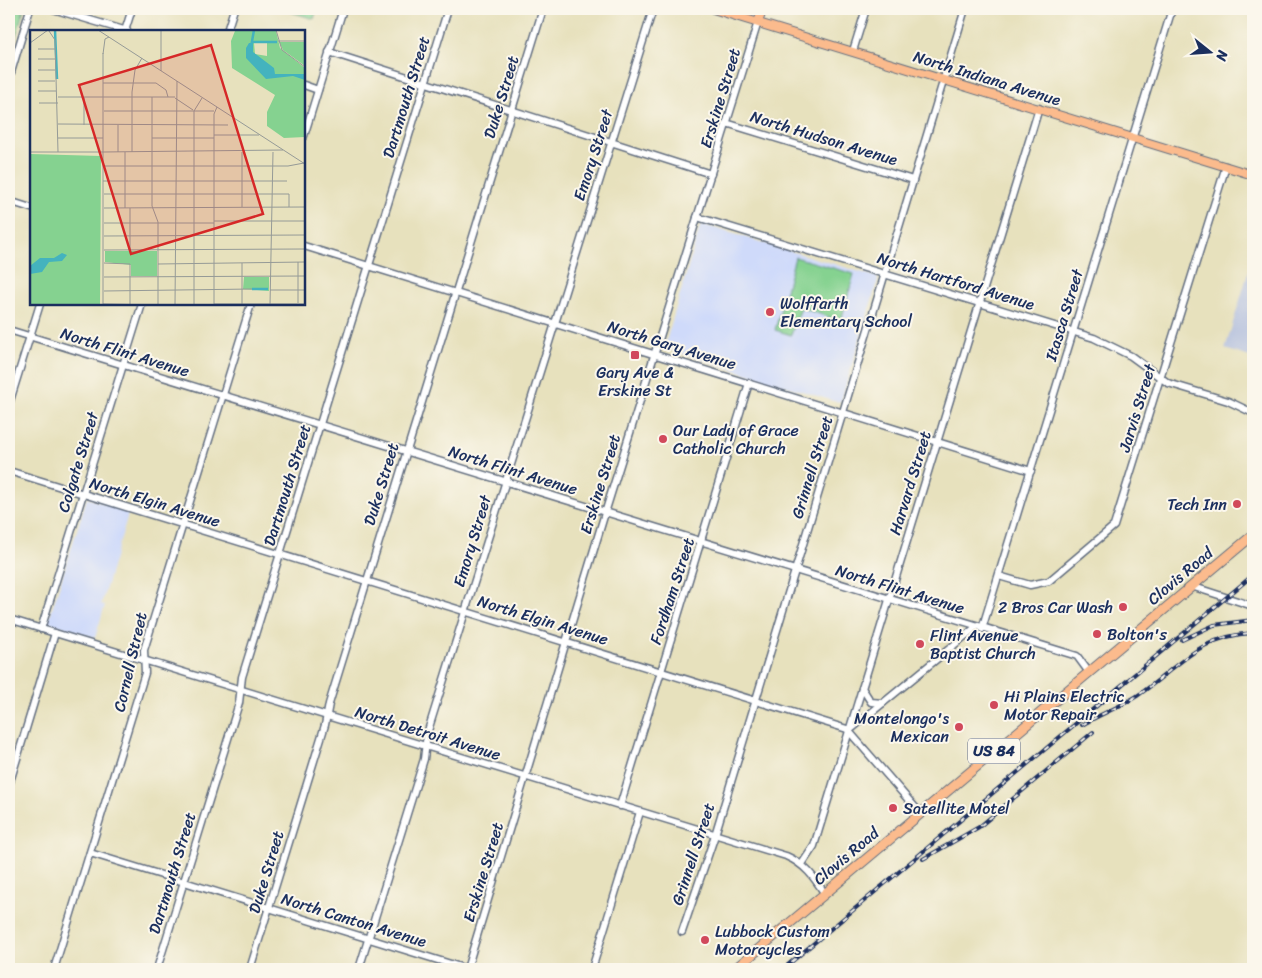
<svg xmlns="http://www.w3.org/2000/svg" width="1262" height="978" font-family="Sriracha,sans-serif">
<rect width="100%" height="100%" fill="#fbf7ec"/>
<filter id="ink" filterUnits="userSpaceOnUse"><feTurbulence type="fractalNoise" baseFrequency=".02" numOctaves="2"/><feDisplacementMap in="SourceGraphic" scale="10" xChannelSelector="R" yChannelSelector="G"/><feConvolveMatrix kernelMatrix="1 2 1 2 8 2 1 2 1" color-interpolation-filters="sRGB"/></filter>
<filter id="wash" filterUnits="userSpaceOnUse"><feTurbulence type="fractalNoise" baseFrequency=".0096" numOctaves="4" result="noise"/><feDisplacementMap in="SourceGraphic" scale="20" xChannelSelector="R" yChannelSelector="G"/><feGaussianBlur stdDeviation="1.12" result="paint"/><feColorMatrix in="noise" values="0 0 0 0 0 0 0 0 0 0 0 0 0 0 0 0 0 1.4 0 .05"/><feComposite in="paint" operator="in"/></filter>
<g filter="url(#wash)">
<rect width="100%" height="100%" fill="#e7e1bd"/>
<!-- built -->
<g fill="#cfdafa">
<polygon points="701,224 877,277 878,280 841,401 837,402 664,348"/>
<polygon points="87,498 129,511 101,604 105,605 95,638 48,622"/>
</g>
<!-- industrial -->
<polygon fill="#bac4de" points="1253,257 1253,358 1225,349"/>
<!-- green -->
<g fill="#85d290" stroke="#508077">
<polygon points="9,9 24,9 9,60"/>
<polygon points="281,9 317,9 314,19"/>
<polygon points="795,257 854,274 841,321 801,308 791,335 775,330"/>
</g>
</g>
<g filter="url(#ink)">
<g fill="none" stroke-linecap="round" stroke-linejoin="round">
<!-- minor casing -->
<g stroke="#626d7f" stroke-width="9">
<g id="minor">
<polyline points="53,9 127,31"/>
<polyline points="125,31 132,9"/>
<polyline points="227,31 234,9"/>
<polyline points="853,51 866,9"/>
<polyline points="329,52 711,174"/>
<polyline points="9,79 30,9"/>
<polyline points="304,85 318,90"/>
<polyline points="726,123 913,180"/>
<polyline points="304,136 343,9"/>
<polyline points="9,201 31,208"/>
<polyline points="697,217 1094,338 1131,356 1168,383 1228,401 1253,413"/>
<polyline points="304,246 1031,471"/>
<polyline points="9,330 1077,656 1088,671"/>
<polyline points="9,404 40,304"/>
<polyline points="9,471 847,729 920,813"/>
<polyline points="999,576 1030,585 1049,581 1114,526 1226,166"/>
<polyline points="1191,586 1253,606"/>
<path d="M9,619L786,856C805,864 814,877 825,894"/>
<polyline points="41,629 142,304"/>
<polyline points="982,629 1172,9"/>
<polyline points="862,688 871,702 883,703"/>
<polyline points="850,730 976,627"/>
<polyline points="9,785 55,633"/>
<polyline points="620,806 749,383"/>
<polyline points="90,853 467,969"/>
<polyline points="802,864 814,846 1039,108"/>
<polyline points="682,932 715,835 965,9"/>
<polyline points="54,969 145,673 144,650 251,304"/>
<polyline points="157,969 239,703 242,677 448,9"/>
<polyline points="250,969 325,725 329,704 543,9"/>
<polyline points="359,969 424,759 427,734 653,9"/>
<polyline points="467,969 605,513 758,22"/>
<polyline points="592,969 640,812"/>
</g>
</g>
<!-- major casing -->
<g stroke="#626d7f" stroke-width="10">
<g id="major">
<polyline points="713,9 1253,175"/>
<polyline points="758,22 763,9"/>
</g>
</g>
<!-- highway casing -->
<g stroke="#626d7f" stroke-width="11">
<polyline id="highway" points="735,969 1253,535"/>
</g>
<!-- minor -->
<use href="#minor" stroke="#fff" stroke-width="6"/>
<!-- major -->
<use href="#major" stroke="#fbbb8d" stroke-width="8"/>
<!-- highway -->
<use href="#highway" stroke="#fbbb8d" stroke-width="9"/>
<!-- rail casing -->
<g stroke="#1b2f5e" stroke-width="4">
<g id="rail">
<polyline points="1182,640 1214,625 1253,620"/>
<path d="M1082,725C1100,714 1120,707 1137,696C1178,668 1197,636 1253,633"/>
<polyline points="923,859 979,827 1093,732"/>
<polyline points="783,969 1253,575"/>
</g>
</g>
<!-- rail -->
<use href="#rail" stroke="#fbf7ec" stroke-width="2" stroke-dasharray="5.5" stroke-linecap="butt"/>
</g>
</g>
<!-- markers -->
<g fill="#d1495b" stroke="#fbf7ec" stroke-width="2">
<circle cx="770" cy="312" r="5"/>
<rect x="630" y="350" width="10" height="10" rx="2.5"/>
<circle cx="663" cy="439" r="5"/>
<circle cx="1237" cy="504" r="5"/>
<circle cx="1123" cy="607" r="5"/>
<circle cx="1097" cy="634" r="5"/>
<circle cx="920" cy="644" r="5"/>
<circle cx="994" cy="705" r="5"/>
<circle cx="959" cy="727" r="5"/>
<circle cx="893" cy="808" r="5"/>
<circle cx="705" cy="940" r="5"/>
</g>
<g text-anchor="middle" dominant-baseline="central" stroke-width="4" stroke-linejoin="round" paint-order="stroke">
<!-- shield labels -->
<rect fill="#fbf7ec" stroke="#5e6b89" stroke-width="1" x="968" y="738.5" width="52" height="25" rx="4"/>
<g font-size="15" font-weight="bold" fill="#1b2f5e">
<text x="994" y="751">US 84</text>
</g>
<!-- street labels -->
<g font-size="16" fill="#1b2f5e" stroke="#fbf7ec">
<text transform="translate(987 78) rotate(17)">North Indiana Avenue</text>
<text transform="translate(406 97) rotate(-73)">Dartmouth Street</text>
<text transform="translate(501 97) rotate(-73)">Duke Street</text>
<text transform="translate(720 98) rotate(-73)">Erskine Street</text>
<text transform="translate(824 138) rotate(17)">North Hudson Avenue</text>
<text transform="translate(593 155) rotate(-72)">Emory Street</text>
<text transform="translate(956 281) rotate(17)">North Hartford Avenue</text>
<text transform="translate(1064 315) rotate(-73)">Itasca Street</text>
<text transform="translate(672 345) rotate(17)">North Gary Avenue</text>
<text transform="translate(125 352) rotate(17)">North Flint Avenue</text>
<text transform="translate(1137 408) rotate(-73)">Jarvis Street</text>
<text transform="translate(78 462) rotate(-73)">Colgate Street</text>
<text transform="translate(812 467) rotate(-73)">Grinnell Street</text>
<text transform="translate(513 470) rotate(17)">North Flint Avenue</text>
<text transform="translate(910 483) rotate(-73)">Harvard Street</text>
<text transform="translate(381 484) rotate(-73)">Duke Street</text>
<text transform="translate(600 484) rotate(-73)">Erskine Street</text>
<text transform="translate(287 485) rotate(-73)">Dartmouth Street</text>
<text transform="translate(155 502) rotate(17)">North Elgin Avenue</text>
<text transform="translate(472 541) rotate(-73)">Emory Street</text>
<text transform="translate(1180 576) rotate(-40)">Clovis Road</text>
<text transform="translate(900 589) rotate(17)">North Flint Avenue</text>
<text transform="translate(672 591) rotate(-72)">Fordham Street</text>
<text transform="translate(543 620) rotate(17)">North Elgin Avenue</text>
<text transform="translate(130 662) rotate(-77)">Cornell Street</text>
<text transform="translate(428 733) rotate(17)">North Detroit Avenue</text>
<text transform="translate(693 854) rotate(-72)">Grinnell Street</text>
<text transform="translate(846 856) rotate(-40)">Clovis Road</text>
<text transform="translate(266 872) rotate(-73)">Duke Street</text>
<text transform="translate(483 872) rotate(-73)">Erskine Street</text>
<text transform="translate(172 873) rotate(-73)">Dartmouth Street</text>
<text transform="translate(354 920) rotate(17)">North Canton Avenue</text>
</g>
<!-- poi labels -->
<g font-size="16" fill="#1b2f5e" stroke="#fbf7ec" text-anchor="start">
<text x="780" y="303">Wolffarth<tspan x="780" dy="18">Elementary School</tspan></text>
<text x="635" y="372" text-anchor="middle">Gary Ave &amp;<tspan x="635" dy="18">Erskine St</tspan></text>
<text x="673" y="430">Our Lady of Grace<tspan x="673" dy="18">Catholic Church</tspan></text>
<text x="1227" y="504" text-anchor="end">Tech Inn</text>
<text x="1113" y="607" text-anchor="end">2 Bros Car Wash</text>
<text x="1107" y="634">Bolton's</text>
<text x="930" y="635">Flint Avenue<tspan x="930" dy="18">Baptist Church</tspan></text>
<text x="1004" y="696">Hi Plains Electric<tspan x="1004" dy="18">Motor Repair</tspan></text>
<text x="949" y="718" text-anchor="end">Montelongo's<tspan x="949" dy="18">Mexican</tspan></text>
<text x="903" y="808">Satellite Motel</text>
<text x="715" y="931">Lubbock Custom<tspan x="715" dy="18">Motorcycles</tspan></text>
</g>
</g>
<!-- overview -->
<g transform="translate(30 30)">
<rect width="275" height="275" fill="#e7e1bd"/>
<path d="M205,1H246L250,18L275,38V107L254,108L237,96V82L245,65L202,38L201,11ZM224,13H237V26L225,24ZM249,12H275V36L253,20ZM0,124L71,126L70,274H0ZM75,221H127V246H101V235L75,232ZM239,247V261L213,259L214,247Z" fill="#85d290" fill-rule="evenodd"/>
<path d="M219,13H223V22L244,38L245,44H275V50L263,46L236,49L216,28V18ZM32,223L37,225L32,231L19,232L12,242L0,244V236L10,228H24Z" fill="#44b3be"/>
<path fill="none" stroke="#44b3be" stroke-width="2.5" d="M25,0L27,49M222,12H247M221,17L224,0M222,259H238"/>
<path fill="none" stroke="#959a97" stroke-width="1" d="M68,0L275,134M131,0V41M246,0L252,20L275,37M19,1L25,10L28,122M248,11H275M0,13L18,0M8,19H25M73,23V275M73,24L75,9L79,7M8,29H25M8,40H25M8,51H25M73,53H126L136,60L138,67M8,61H26M28,67H145M54,67V95M122,67V176L128,192V275M145,68L163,80M9,73H28M74,81H184M28,94L198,95M184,105H229M28,108H73M122,108H184M0,122H73M73,122L253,120M88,122V95M102,122V62L105,40L112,28M73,136H258L274,133M275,137V163M73,151H257M74,164H259V177M212,177V122M74,178L275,177M95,178V122M100,178V220M184,191H275M74,193H184M74,206L275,205M74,220L275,219M268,232V273M74,233L100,234V275M128,234L275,232M74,247L275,246M240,260H275M74,261L222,259M73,274L128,275M184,274H275M145,275L147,51M164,275V81L172,68M184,275V84L187,77M212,275V233M240,275L243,122"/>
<path fill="#d62828" fill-opacity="0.15" stroke="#d62828" stroke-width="2.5" d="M181,15L233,184L101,224L49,55Z"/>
<rect width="275" height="275" fill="none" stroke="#1b2f5e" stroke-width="2.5"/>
</g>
<!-- margin -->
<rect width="1262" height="978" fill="none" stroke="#fbf7ec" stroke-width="30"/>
<!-- north arrow -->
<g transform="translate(1210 52) rotate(107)" stroke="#fbf7ec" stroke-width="4" paint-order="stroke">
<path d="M0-4L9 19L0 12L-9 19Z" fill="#1b2f5e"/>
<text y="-8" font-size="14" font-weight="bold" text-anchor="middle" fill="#1b2f5e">N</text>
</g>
</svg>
